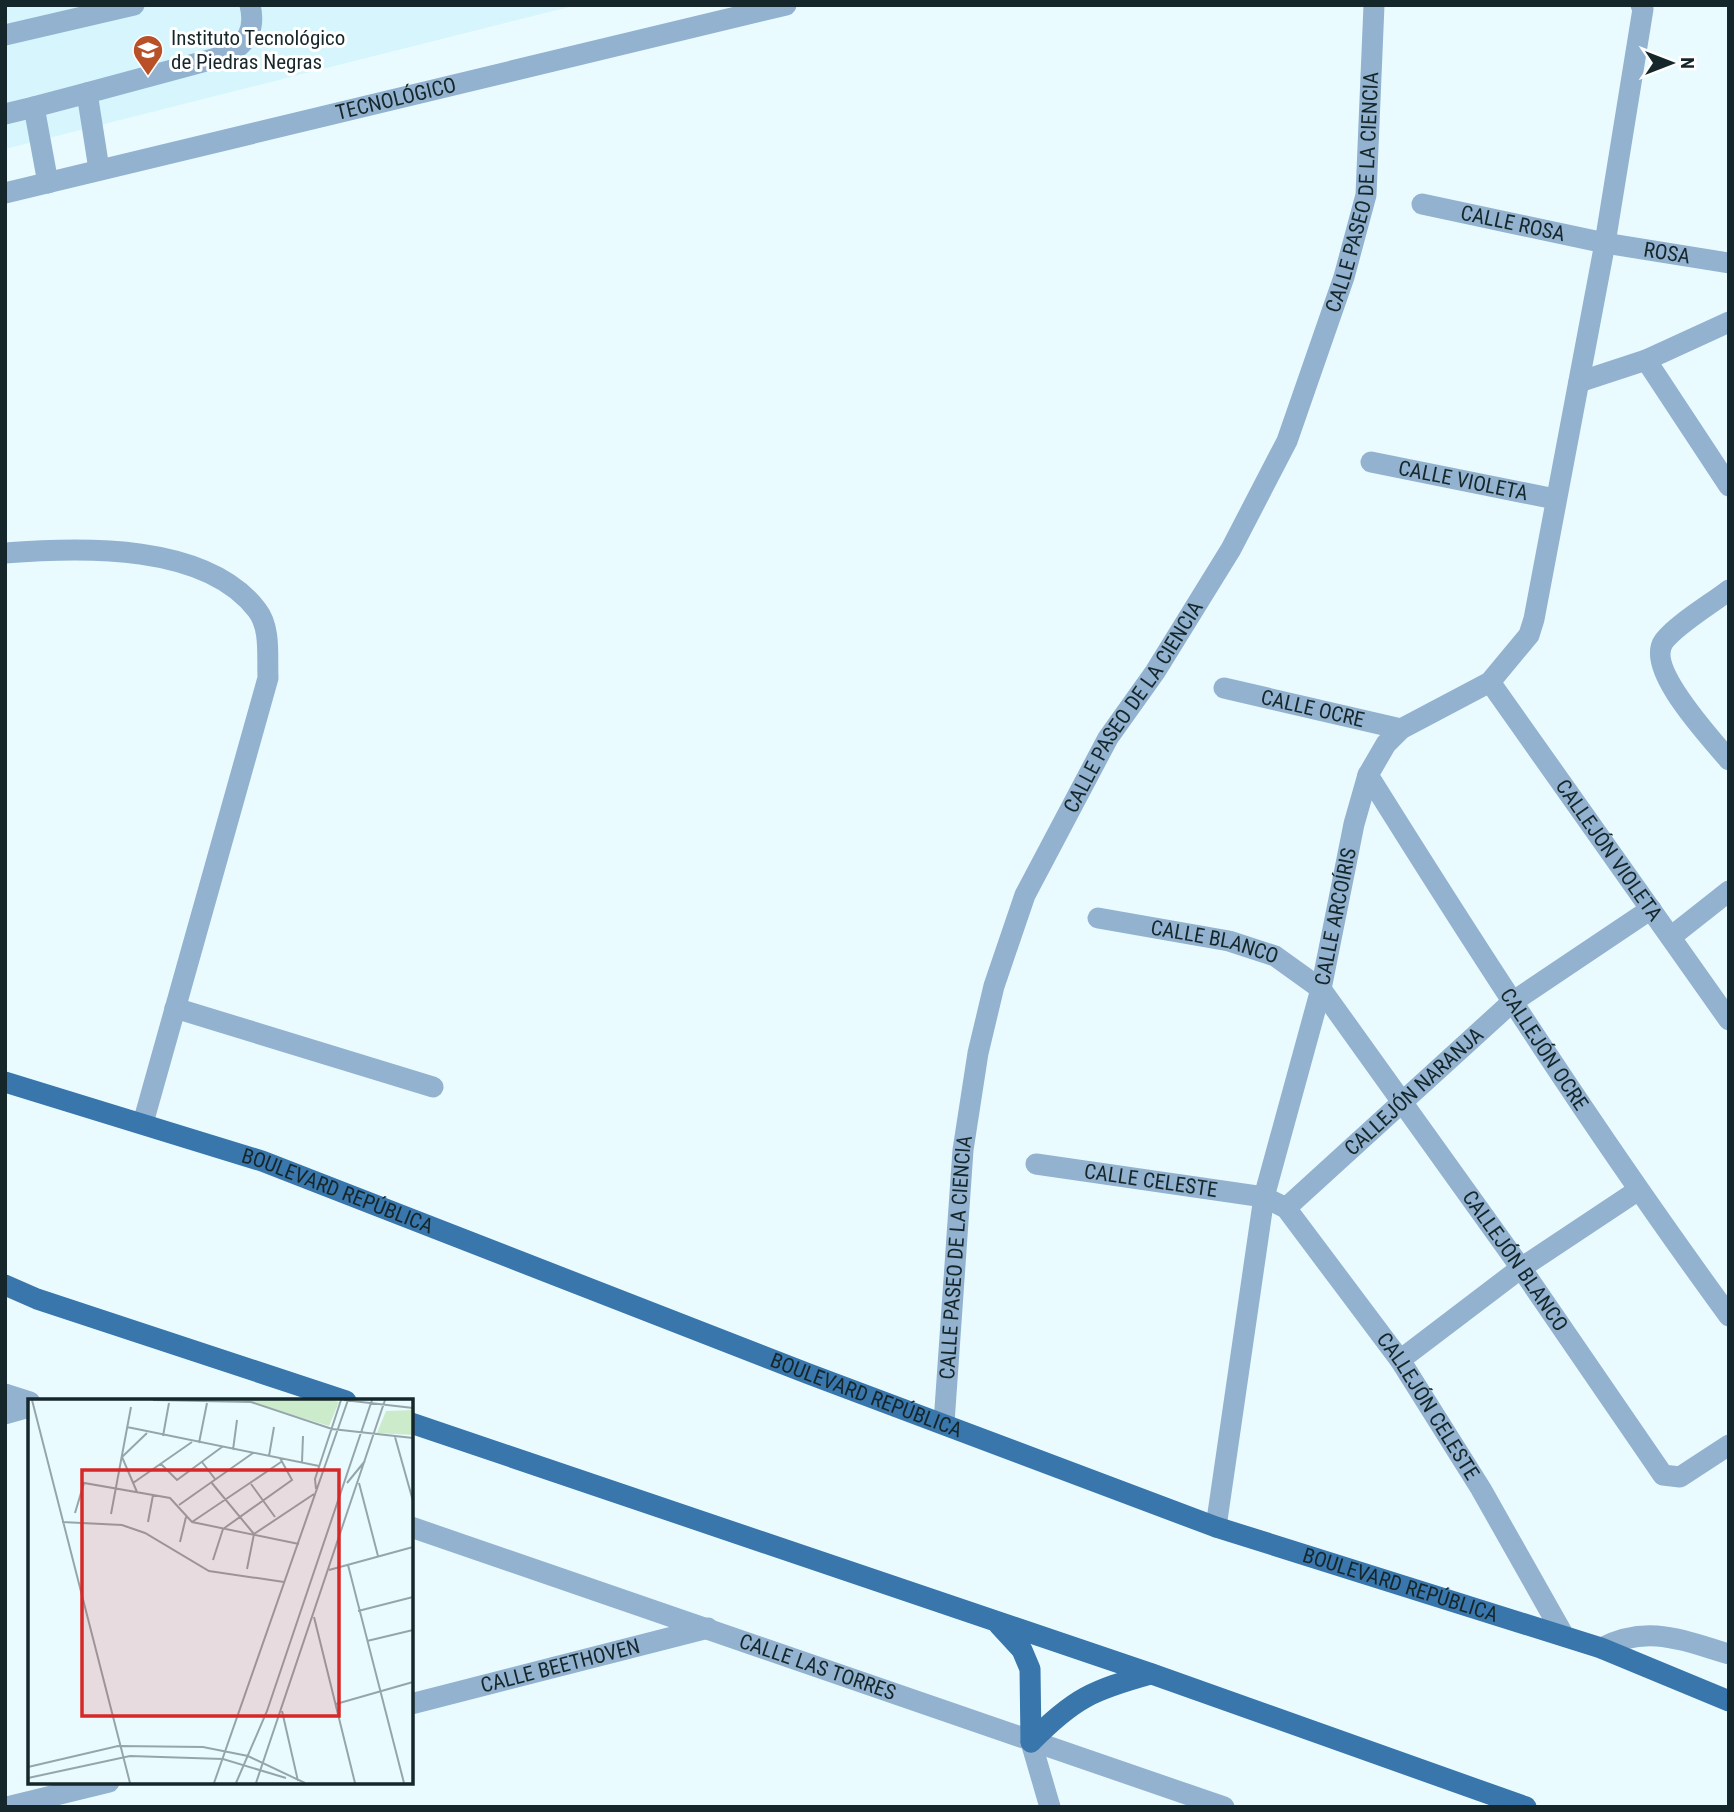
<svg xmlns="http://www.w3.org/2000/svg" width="1734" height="1812" font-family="'Roboto Condensed',sans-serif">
<rect width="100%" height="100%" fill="#eafbff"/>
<!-- built -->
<polygon fill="#d6f5fd" points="5,5 577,5 5,149"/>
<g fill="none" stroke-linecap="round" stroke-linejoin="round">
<!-- minor -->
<g stroke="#92b2d0" stroke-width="21">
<polyline points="5,35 134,5"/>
<polyline points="34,107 87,93"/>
<polyline points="5,114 34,107 48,183"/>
<path d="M99,169L87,93L228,55C247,42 256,30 250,5"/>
<path id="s1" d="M5,193L786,5"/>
<path id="s2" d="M1422,204L1605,243L1729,263"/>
<polyline points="1646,360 1729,486"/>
<polyline points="1579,382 1646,360 1729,322"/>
<path id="s3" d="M1371,462L1555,499"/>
<path d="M5,553C82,547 206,543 257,610C271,628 267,656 268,678L143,1123"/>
<path d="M1729,590C1711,604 1677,624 1664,641C1644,668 1711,738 1729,760"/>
<path id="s4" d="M1490,682L1729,1020"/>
<path id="s5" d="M1224,688L1401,729"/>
<path id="s6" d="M1368,775C1483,959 1601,1141 1729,1316"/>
<path id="s7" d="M1098,918L1229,941L1275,956L1321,989L1521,1268L1663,1475L1680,1477L1729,1445"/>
<polyline points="1672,936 1729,891"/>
<polyline points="175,1008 433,1087"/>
<path id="s8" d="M1036,1164L1264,1197L1286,1208L1400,1360L1481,1489L1564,1636"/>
<path id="s9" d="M1286,1208L1511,1003L1651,909"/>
<polyline points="1400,1360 1521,1268 1637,1191"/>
<polyline points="5,1394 30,1402"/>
<polyline points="5,1414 30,1407"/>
<path id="s10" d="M944,1423L963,1150L978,1053L994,986L1025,895L1108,738L1155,672L1231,549L1287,441L1344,277L1366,195L1374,5"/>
<path id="s11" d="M411,1527L1224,1807"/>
<path id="s12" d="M1216,1527L1264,1197L1321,989L1354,824L1368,775L1386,744L1401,729L1490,682L1529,635L1534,619L1605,243L1643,9L1641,5"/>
<path d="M1601,1648C1648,1624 1681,1640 1729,1654"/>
<path id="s13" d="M411,1704L708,1628"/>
<polyline points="1031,1742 1050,1807"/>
<polyline points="7,1807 109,1782"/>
</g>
<!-- major -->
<g stroke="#3876ac" stroke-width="21">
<path id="s14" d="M5,1082L262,1161L809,1374L1216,1527L1601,1648L1729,1701"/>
<polyline points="5,1285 37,1299 346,1401"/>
<polyline points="411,1423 1152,1674 1526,1807"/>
<polyline points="999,1625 1022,1650 1030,1669 1031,1742"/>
<path d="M1031,1742C1074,1698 1093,1690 1151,1674"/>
</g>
</g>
<!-- icons -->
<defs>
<g id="school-pin" transform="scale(1.575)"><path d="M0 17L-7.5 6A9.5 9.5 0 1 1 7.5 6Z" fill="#b85127" stroke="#fff"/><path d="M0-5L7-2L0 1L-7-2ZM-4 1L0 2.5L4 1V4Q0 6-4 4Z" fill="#fff"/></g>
</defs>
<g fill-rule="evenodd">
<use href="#school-pin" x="148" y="50"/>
</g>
<g text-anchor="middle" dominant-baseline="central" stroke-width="6" stroke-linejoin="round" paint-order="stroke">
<!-- poi labels -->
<g font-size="21" fill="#16272b" stroke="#fff" text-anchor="start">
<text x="171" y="38">Instituto Tecnológico<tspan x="171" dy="24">de Piedras Negras</tspan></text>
</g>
<!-- street labels -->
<g font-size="21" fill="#16272b" stroke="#fff">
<text stroke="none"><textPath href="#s1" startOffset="402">TECNOLÓGICO</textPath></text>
<text stroke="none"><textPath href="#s10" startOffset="1321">CALLE PASEO DE LA CIENCIA</textPath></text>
<text stroke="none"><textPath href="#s2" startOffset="93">CALLE ROSA</textPath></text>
<text stroke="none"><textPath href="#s2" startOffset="250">ROSA</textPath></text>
<text stroke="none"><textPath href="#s3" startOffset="94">CALLE VIOLETA</textPath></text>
<text stroke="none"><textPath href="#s10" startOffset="754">CALLE PASEO DE LA CIENCIA</textPath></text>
<text stroke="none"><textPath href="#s5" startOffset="91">CALLE OCRE</textPath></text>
<text stroke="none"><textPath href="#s4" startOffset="206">CALLEJÓN VIOLETA</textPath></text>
<text stroke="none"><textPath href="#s12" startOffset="623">CALLE ARCOÍRIS</textPath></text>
<text stroke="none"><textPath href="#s7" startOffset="119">CALLE BLANCO</textPath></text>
<text stroke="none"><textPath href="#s6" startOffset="326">CALLEJÓN OCRE</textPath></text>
<text stroke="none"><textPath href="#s9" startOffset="173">CALLEJÓN NARANJA</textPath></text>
<text stroke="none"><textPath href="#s8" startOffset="116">CALLE CELESTE</textPath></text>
<text stroke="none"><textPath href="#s14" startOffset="350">BOULEVARD REPÚBLICA</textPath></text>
<text stroke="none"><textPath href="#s10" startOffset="166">CALLE PASEO DE LA CIENCIA</textPath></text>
<text stroke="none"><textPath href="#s7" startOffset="572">CALLEJÓN BLANCO</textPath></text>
<text stroke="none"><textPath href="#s14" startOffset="917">BOULEVARD REPÚBLICA</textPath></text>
<text stroke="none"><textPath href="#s8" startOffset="499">CALLEJÓN CELESTE</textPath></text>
<text stroke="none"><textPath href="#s14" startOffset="1484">BOULEVARD REPÚBLICA</textPath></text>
<text stroke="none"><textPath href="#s13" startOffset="154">CALLE BEETHOVEN</textPath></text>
<text stroke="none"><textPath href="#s11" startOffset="430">CALLE LAS TORRES</textPath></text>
</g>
</g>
<!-- overview -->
<g transform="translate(28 1399)">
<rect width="385" height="385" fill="#eafbff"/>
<path d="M215,1H303L311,3L301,27ZM385,11V36L349,34L358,12Z" fill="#ccebcb"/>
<path fill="none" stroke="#95a6aa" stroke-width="2" d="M4,1L102,384M125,1L223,3L304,30L385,39M316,1L385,9M99,28L291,67M135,37L141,4M367,38L385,102M171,44L179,4M205,51L209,21M241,57L246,28M174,63L187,80M274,63L275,37M133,65L149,81L194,48M183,83L226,135M105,84L164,43M319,84L337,62M331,84L350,157M223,85L247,118M288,90L287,80L313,1M109,93L94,58L119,34M151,106L225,54M47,114L56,84L142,99L164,123L271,145M83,115L103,8M34,123L94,126L117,134L181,172L256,183M120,123L125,96M164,123L253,63M152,143L158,118M185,161L195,130L264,81L252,59M320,166L376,384M219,170L226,135L286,95M301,171L385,148M330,212L385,198M286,218L327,384M339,242L385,231M308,305L385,283M254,312L270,382M0,368L90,347L175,348L220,357L277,384M0,379L102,357L195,360L258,379M186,384L320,1M208,384L239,312L344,1M228,384L357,1"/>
<path fill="#d62828" fill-opacity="0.15" stroke="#d62828" stroke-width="3.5" d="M54,71H311V317H54Z"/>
<rect width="385" height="385" fill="none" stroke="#16272b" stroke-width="3.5"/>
</g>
<!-- border -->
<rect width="1734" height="1812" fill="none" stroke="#16272b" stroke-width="14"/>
<!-- north arrow -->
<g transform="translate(1671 63) rotate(90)" stroke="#ffffff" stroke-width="5" paint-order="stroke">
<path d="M0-5L12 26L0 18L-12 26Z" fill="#16272b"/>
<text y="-10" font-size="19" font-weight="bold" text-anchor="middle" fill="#16272b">N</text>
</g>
</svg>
